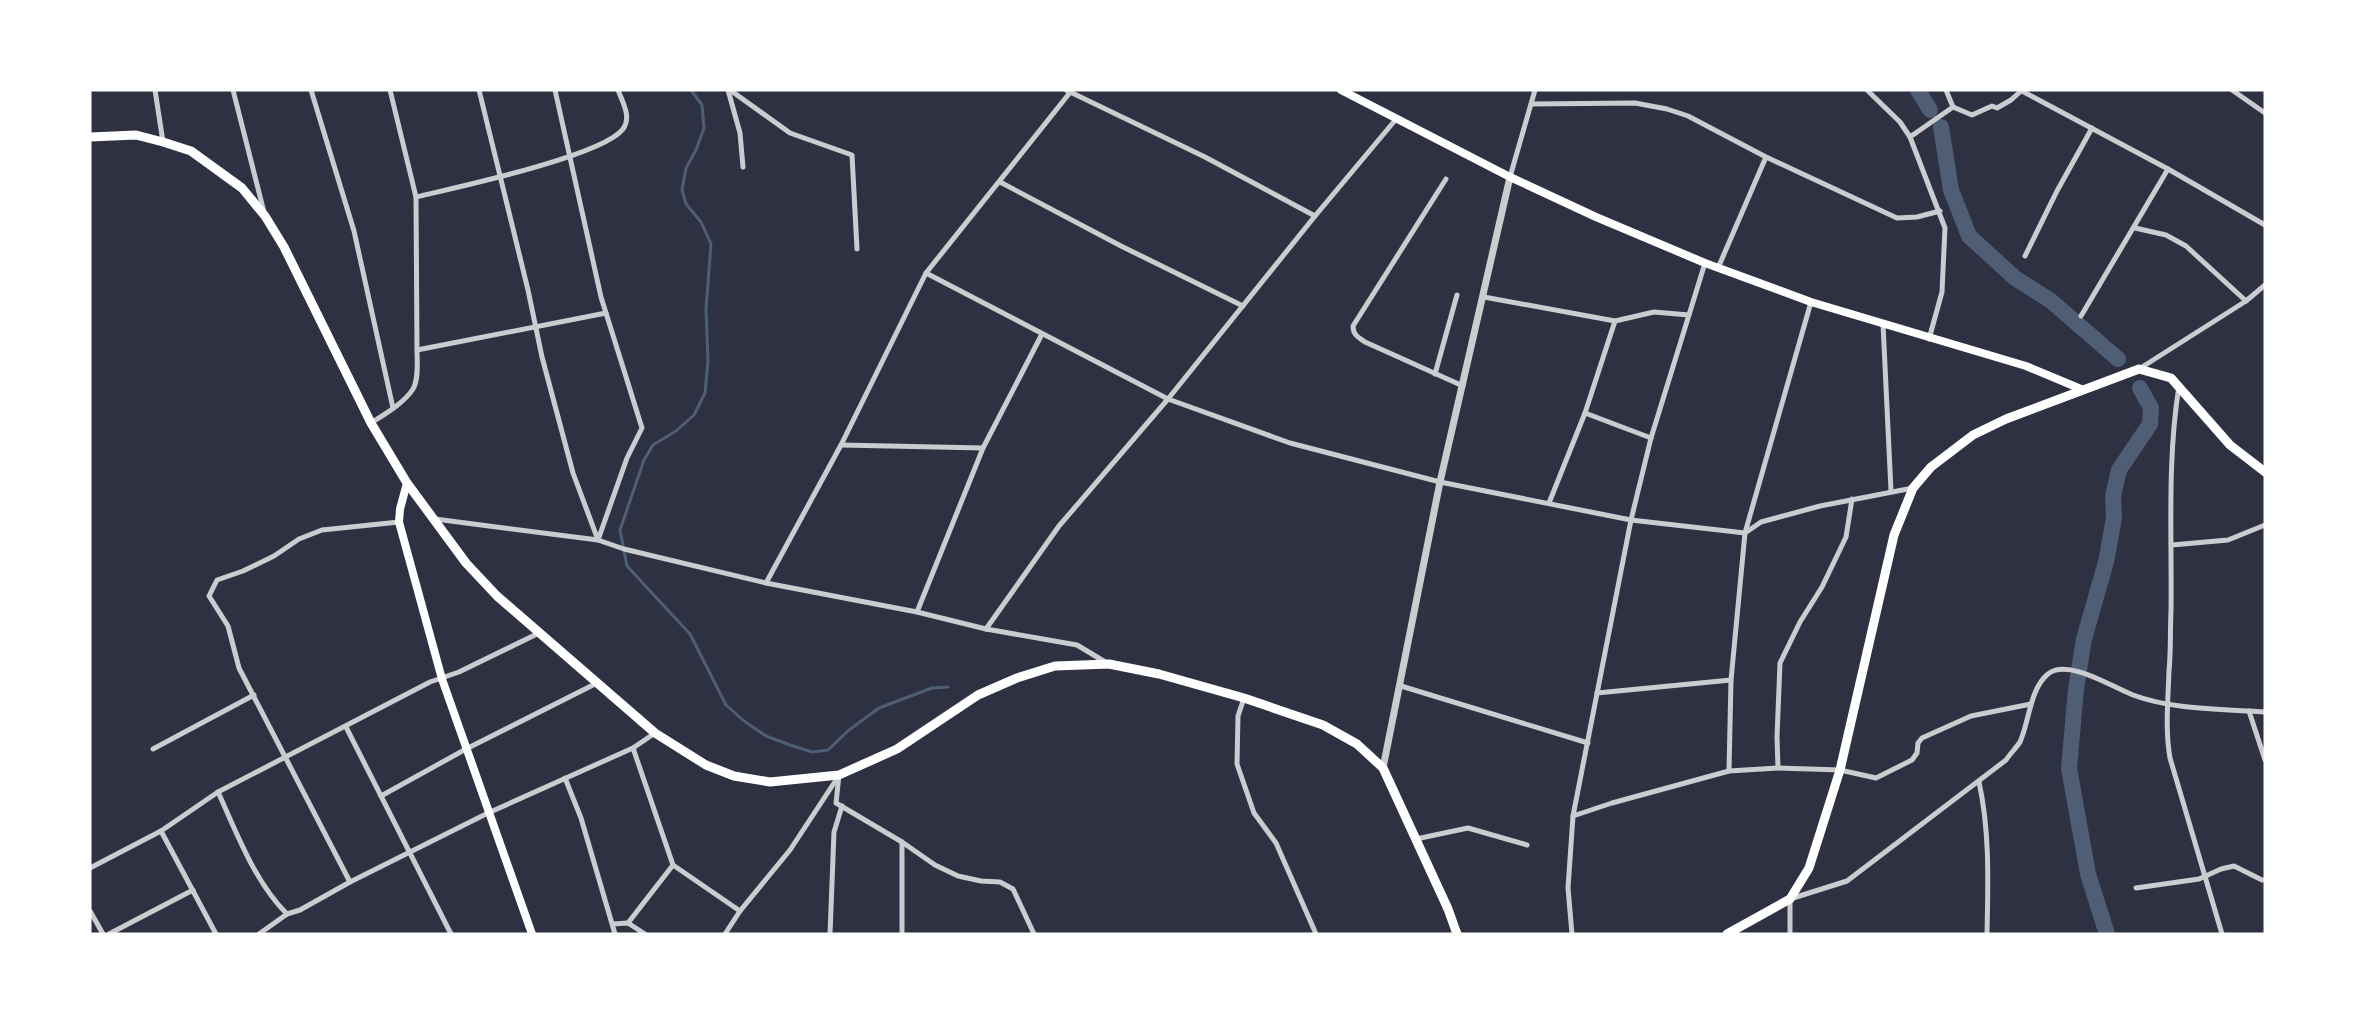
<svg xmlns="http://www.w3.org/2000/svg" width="2355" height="1024" font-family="'IBM Plex Serif',serif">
<rect width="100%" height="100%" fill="#2d3142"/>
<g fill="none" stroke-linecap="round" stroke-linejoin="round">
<!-- stream -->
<polyline stroke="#4f5d75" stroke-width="3" points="691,90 702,105 704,128 696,150 686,168 682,190 686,204 701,222 711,244 706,309 708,361 705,393 694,415 676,431 653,445 644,460 620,530 627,566 690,634 726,705 744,721 766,736 790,745 812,752 828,750 849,730 879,708 932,688 948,687"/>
<!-- river -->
<g stroke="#4f5d75" stroke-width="16">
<polyline points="1918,90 1930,110"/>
<polyline points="1941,127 1951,190 1969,236 2015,278 2051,301 2118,359"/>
<polyline points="2107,934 2088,874 2069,768 2076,689 2084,639 2106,562 2114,518 2113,496 2119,470 2150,424 2151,408 2140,388"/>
</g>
<!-- minor -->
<g stroke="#caccd0" stroke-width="5">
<polyline points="155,90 163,142"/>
<polyline points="233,90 264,212"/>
<polyline points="311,90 354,231 393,408"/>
<polyline points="390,90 416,197 417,350"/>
<polyline points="479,90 528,290 542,357 573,473 598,540 627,458 642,428 601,297 555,90"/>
<polyline points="728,90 740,133 743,167"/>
<polyline points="730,90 790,133 852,155 857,249"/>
<polyline points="1066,90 1205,157 1315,216"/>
<polyline points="1867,90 1900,122 1910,137 1945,228 1942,292 1929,339"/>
<polyline points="1946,90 1953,107 1972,115 1992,106 1997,108 2011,100 2021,91"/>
<polyline points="2020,90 2168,169 2265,225"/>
<polyline points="2232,90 2265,113"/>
<polyline points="1531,104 1635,103 1667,109 1688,116 1766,157 1897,218 1917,217 1940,211"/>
<polyline points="1910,137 1953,107"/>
<polyline points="1510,177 1535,90"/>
<path d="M1446,179L1353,326C1353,335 1358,337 1365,342L1463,386"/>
<polyline points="1000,182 1121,246 1243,306"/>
<path d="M416,197C454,188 603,156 623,129C632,117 622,101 618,90"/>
<polyline points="2135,228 2166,235 2186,246 2246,301"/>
<polyline points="2025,256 2057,191 2092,128"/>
<polyline points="1718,268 1766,157"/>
<polyline points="926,273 1168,399 1290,443 1440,482 1631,520 1745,533 1761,522 1820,506 1913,488"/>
<polyline points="1484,297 1615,321 1654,312 1689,315"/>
<polyline points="2081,316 2168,169"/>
<polyline points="1883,324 1891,491"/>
<polyline points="2139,369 2246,301 2265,285"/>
<polyline points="1435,374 1457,295"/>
<path d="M2179,386C2167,461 2172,536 2171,611C2170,631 2171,651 2169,671C2168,701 2165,729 2170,758L2222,934"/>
<polyline points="1585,413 1651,438"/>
<path d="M371,423C385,414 404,403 413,389C419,379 417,361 417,350L606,313"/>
<polyline points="841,445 983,448"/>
<polyline points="1549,503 1585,413 1615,321"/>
<polyline points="435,519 598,540 624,549 766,583 917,612 986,629 1077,645 1107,663"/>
<polyline points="2172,545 2228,540 2265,525"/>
<polyline points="766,583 841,445 926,273 1072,90"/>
<polyline points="917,612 983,448 1042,334"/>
<polyline points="986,629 1059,526 1168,399 1315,216 1397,118"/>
<polyline points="1401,686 1588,743"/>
<polyline points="1597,693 1731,680"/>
<polyline points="1244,698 1238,716 1237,764 1254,813 1276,843 1316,934"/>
<polyline points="2249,711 2265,760"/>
<polyline points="346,727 451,934"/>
<polyline points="633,748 673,865 740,911"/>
<polyline points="153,749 254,695"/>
<polyline points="1778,768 1777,737 1780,663 1800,622 1822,587 1846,537 1852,499"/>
<polyline points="1729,771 1731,680 1745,533 1811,302"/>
<polyline points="839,775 836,803 902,842 935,865 958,876 981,881 1000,882 1013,889 1034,934"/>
<polyline points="565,778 581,818 615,934"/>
<path d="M1979,782C1990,832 1988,883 1987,934"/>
<polyline points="381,796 466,749 597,683"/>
<polyline points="1573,816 1612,803 1729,771 1778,768 1840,770 1876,778 1912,760 1917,753 1918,743 1922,738 1971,716 2031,704"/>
<polyline points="161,831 216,934"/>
<polyline points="1416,839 1468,828 1527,845"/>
<polyline points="90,868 161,831 218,792"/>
<polyline points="350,882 239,668 228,626 209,596 217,580 243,571 274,556 299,539 322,530 399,522"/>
<polyline points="2136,888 2199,879 2221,869 2234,866 2262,880 2265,880"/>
<polyline points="90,911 103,934"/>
<path d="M287,914C254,881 237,833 218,792L430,682L459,672L539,633"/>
<polyline points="628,923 673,865"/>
<polyline points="613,924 628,923 645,934"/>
<polyline points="109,934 193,890"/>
<polyline points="259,934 287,914 300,910 350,882 488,813 633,748 655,733"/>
<polyline points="725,934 740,911 790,850 838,777"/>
<polyline points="830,934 834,832 842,806"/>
<polyline points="902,934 902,842"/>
<polyline points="1572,934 1568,888 1573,816 1631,520 1651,438 1705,263"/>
<path d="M1790,934V899L1847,881L2006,760C2010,754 2016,748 2020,742C2029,723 2030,688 2048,674C2068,658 2112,687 2133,695C2173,710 2222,709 2265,712"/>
</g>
<!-- tertiary -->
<polyline stroke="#caccd0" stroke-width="7" points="1383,768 1440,482 1510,177"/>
<!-- secondary -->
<g stroke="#fff" stroke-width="8">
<polyline points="1341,90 1510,177 1596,217 1705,263 1811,302 2026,366 2081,389"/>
<polyline points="407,483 400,509 399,522 442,679 532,934"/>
</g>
<!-- trunk -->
<g stroke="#fff" stroke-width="9">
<polyline points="90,137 136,135 163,142 191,151 242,188 265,216 284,247 371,423 407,483 466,563 497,596 655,733 706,765 734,776 770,782 839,775 897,749 978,695 1017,678 1055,666 1109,664 1159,674 1244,698 1323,725 1357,744 1383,768 1448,909 1457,934"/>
<polyline points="1727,934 1790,899 1809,868 1840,770 1894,535 1913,488 1931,467 1973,435 2006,419 2139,369 2171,378 2230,445 2265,472"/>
</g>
</g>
<!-- border -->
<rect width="2355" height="1024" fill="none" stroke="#ffffff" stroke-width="183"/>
</svg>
